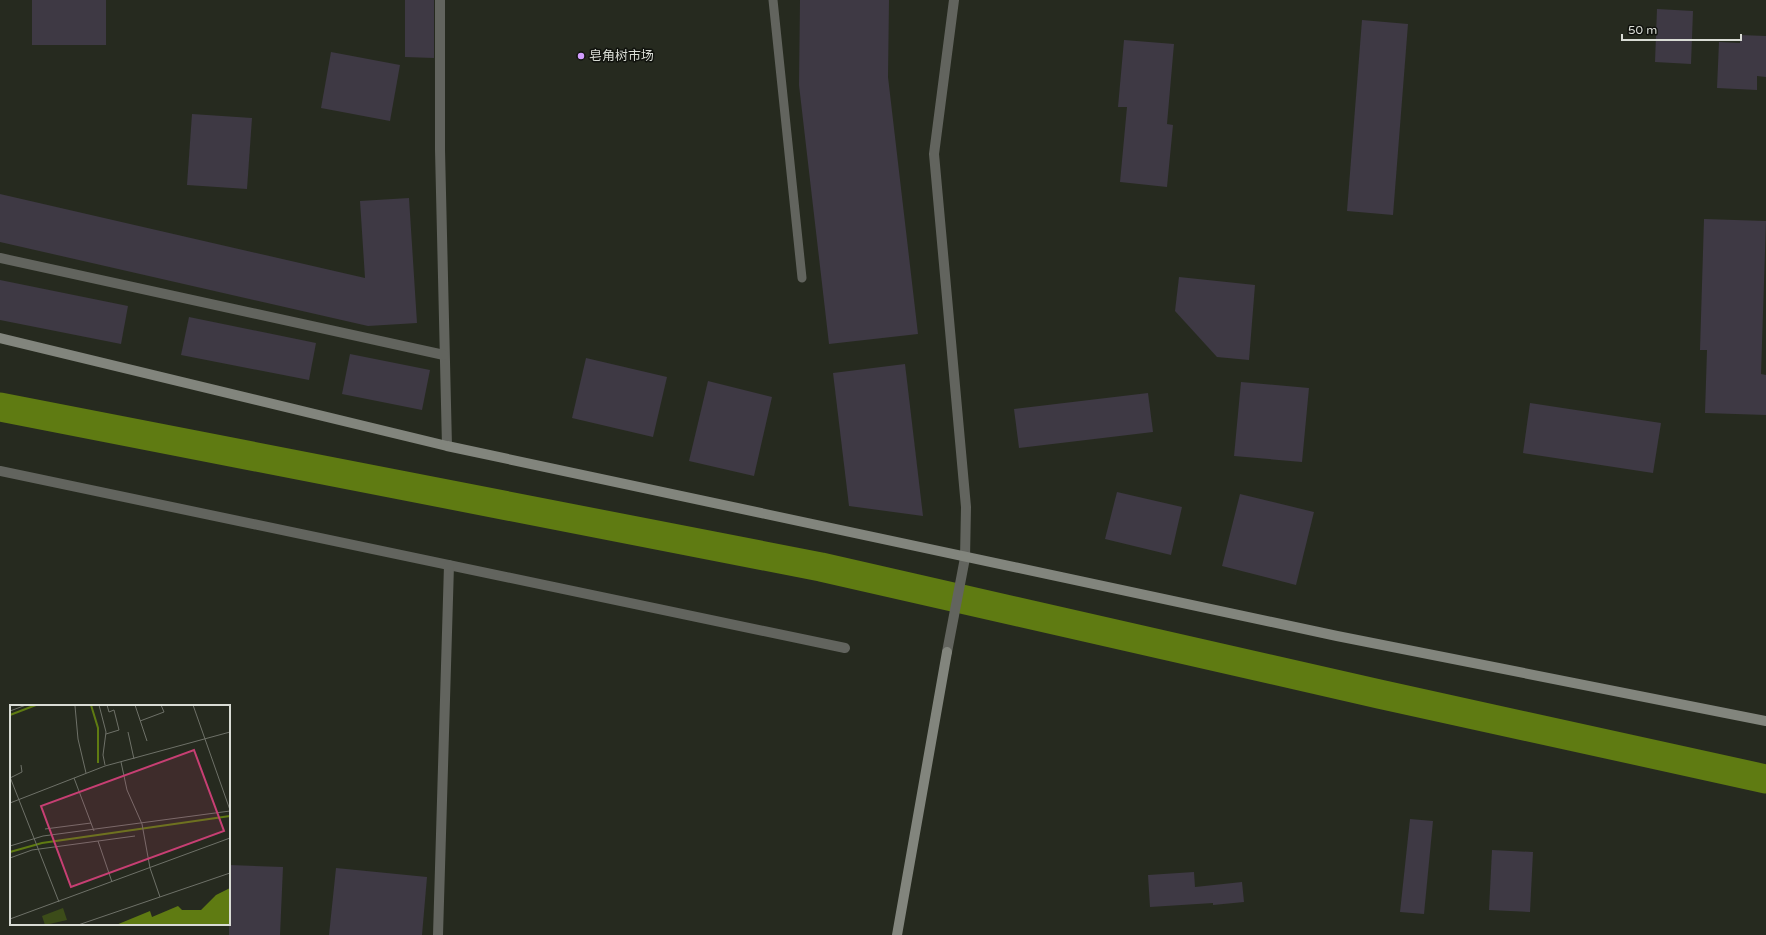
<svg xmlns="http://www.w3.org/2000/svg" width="1766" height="935" font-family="'Varela Round','Noto Sans SC',sans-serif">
<rect width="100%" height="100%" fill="#262a1f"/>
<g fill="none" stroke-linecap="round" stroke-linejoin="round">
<!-- river -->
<polyline stroke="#5f7b12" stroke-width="29" points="0,407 821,567 1379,694 1766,779"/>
</g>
<!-- building -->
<g fill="#3e3944">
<rect x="32" y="0" width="74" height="45"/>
<polygon points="405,0 434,0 434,58 405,57"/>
<polygon points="800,0 889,0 888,77 918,334 829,344 799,85"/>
<polygon points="1657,9 1693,11 1691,64 1655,62"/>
<polygon points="1362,20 1408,24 1393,215 1347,211"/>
<polygon points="1740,35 1766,36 1766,77 1757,76 1757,90 1717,88 1719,42 1740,43"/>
<polygon points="1124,40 1174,44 1167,124 1173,125 1167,187 1120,182 1127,107 1118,107"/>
<polygon points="331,52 400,65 390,121 321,108"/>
<polygon points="192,114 252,118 247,189 187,185"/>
<polygon points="0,194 365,278 360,201 409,198 417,323 368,326 0,242"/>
<polygon points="1704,219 1766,221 1761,374 1766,375 1766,415 1705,413 1707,350 1700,350"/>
<polygon points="1179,277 1255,285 1249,360 1217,357 1175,311"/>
<polygon points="0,280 128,306 121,344 0,320"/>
<polygon points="189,317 316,343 309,380 181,355"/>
<polygon points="350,354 430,370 422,410 342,394"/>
<polygon points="586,358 667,377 653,437 572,418"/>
<polygon points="905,364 923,516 849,506 833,373"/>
<polygon points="708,381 772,397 754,476 689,461"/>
<polygon points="1241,382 1309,388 1302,462 1234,456"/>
<polygon points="1148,393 1153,432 1019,448 1014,409"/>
<polygon points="1530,403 1661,423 1653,473 1523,453"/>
<polygon points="1117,492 1182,507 1171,555 1105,539"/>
<polygon points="1240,494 1314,512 1296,585 1222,566"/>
<polygon points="1410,819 1433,821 1424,914 1400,912"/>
<polygon points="1492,850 1533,852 1530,912 1489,910"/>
<polygon points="229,865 283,867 280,935 229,935"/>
<polygon points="336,868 427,877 422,935 329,935"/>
<polygon points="1194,872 1195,887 1242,882 1244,902 1213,905 1213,903 1150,907 1148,875"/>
</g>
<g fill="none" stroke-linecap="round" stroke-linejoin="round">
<!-- lane -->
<polyline stroke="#62645e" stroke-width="9" points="773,0 802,278"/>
<!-- street -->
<g stroke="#62645e" stroke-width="10">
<polyline points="440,0 440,150 447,446"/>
<polyline points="0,258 444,355"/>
<polyline points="0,471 845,648"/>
<polyline points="947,652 965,558 966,507 934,154 954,0"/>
<polyline points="438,935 449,565"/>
</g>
<!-- secondary -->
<g stroke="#82857d" stroke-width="10">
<polyline points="0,338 447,446 1337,636 1766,721"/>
<polyline points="897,935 947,652"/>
</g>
</g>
<!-- markers -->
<circle fill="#d19dfe" stroke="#10120d" stroke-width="1.5" cx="581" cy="56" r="4"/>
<g text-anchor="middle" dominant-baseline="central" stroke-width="3" stroke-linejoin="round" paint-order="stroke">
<!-- poi labels -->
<g font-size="13" fill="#d9dcd5" stroke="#10120d" text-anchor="start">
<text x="589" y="56">皂角树市场</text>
</g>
</g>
<!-- overview -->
<g transform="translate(10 705)">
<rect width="220" height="220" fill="#262a1f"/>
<path d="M53,203L57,215L35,220L32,211Z" fill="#3c4c19"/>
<path d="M220,183V220H106L140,206L142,212L168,201L172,205H191L206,190Z" fill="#5f7b12"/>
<path fill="none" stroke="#5f7b12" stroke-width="2" d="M81,0L88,23V58M0,10L26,0M0,147L32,138L220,111"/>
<path fill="none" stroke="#6e7168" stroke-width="1" d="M89,0L96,27L93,50L95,60M125,0L137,36M183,0L220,105M65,1L68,34L76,68M0,6L16,0M130,16L154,7L151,0M118,27L124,54M96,29L109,25L104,5L99,7L97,0M111,57L117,85L132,119L140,163L150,192M0,72L49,197M0,73L12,67L11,60M64,73L84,126M0,98L95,61L220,27M35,124L81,118M88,136L102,177M0,141L33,131L220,106M0,153L22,145L125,131M0,214L220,133M68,220L220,168"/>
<path fill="#c73f73" fill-opacity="0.15" stroke="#c73f73" stroke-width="2" d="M184,45L214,126L61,182L31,101Z"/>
<rect width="220" height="220" fill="none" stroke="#d9dcd5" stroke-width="2"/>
</g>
<!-- scale -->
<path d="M1622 34v6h119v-6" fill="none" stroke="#d9dcd5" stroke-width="2"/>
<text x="1628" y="34" font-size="12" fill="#d9dcd5" stroke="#10120d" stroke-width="3" paint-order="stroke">50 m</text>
</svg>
